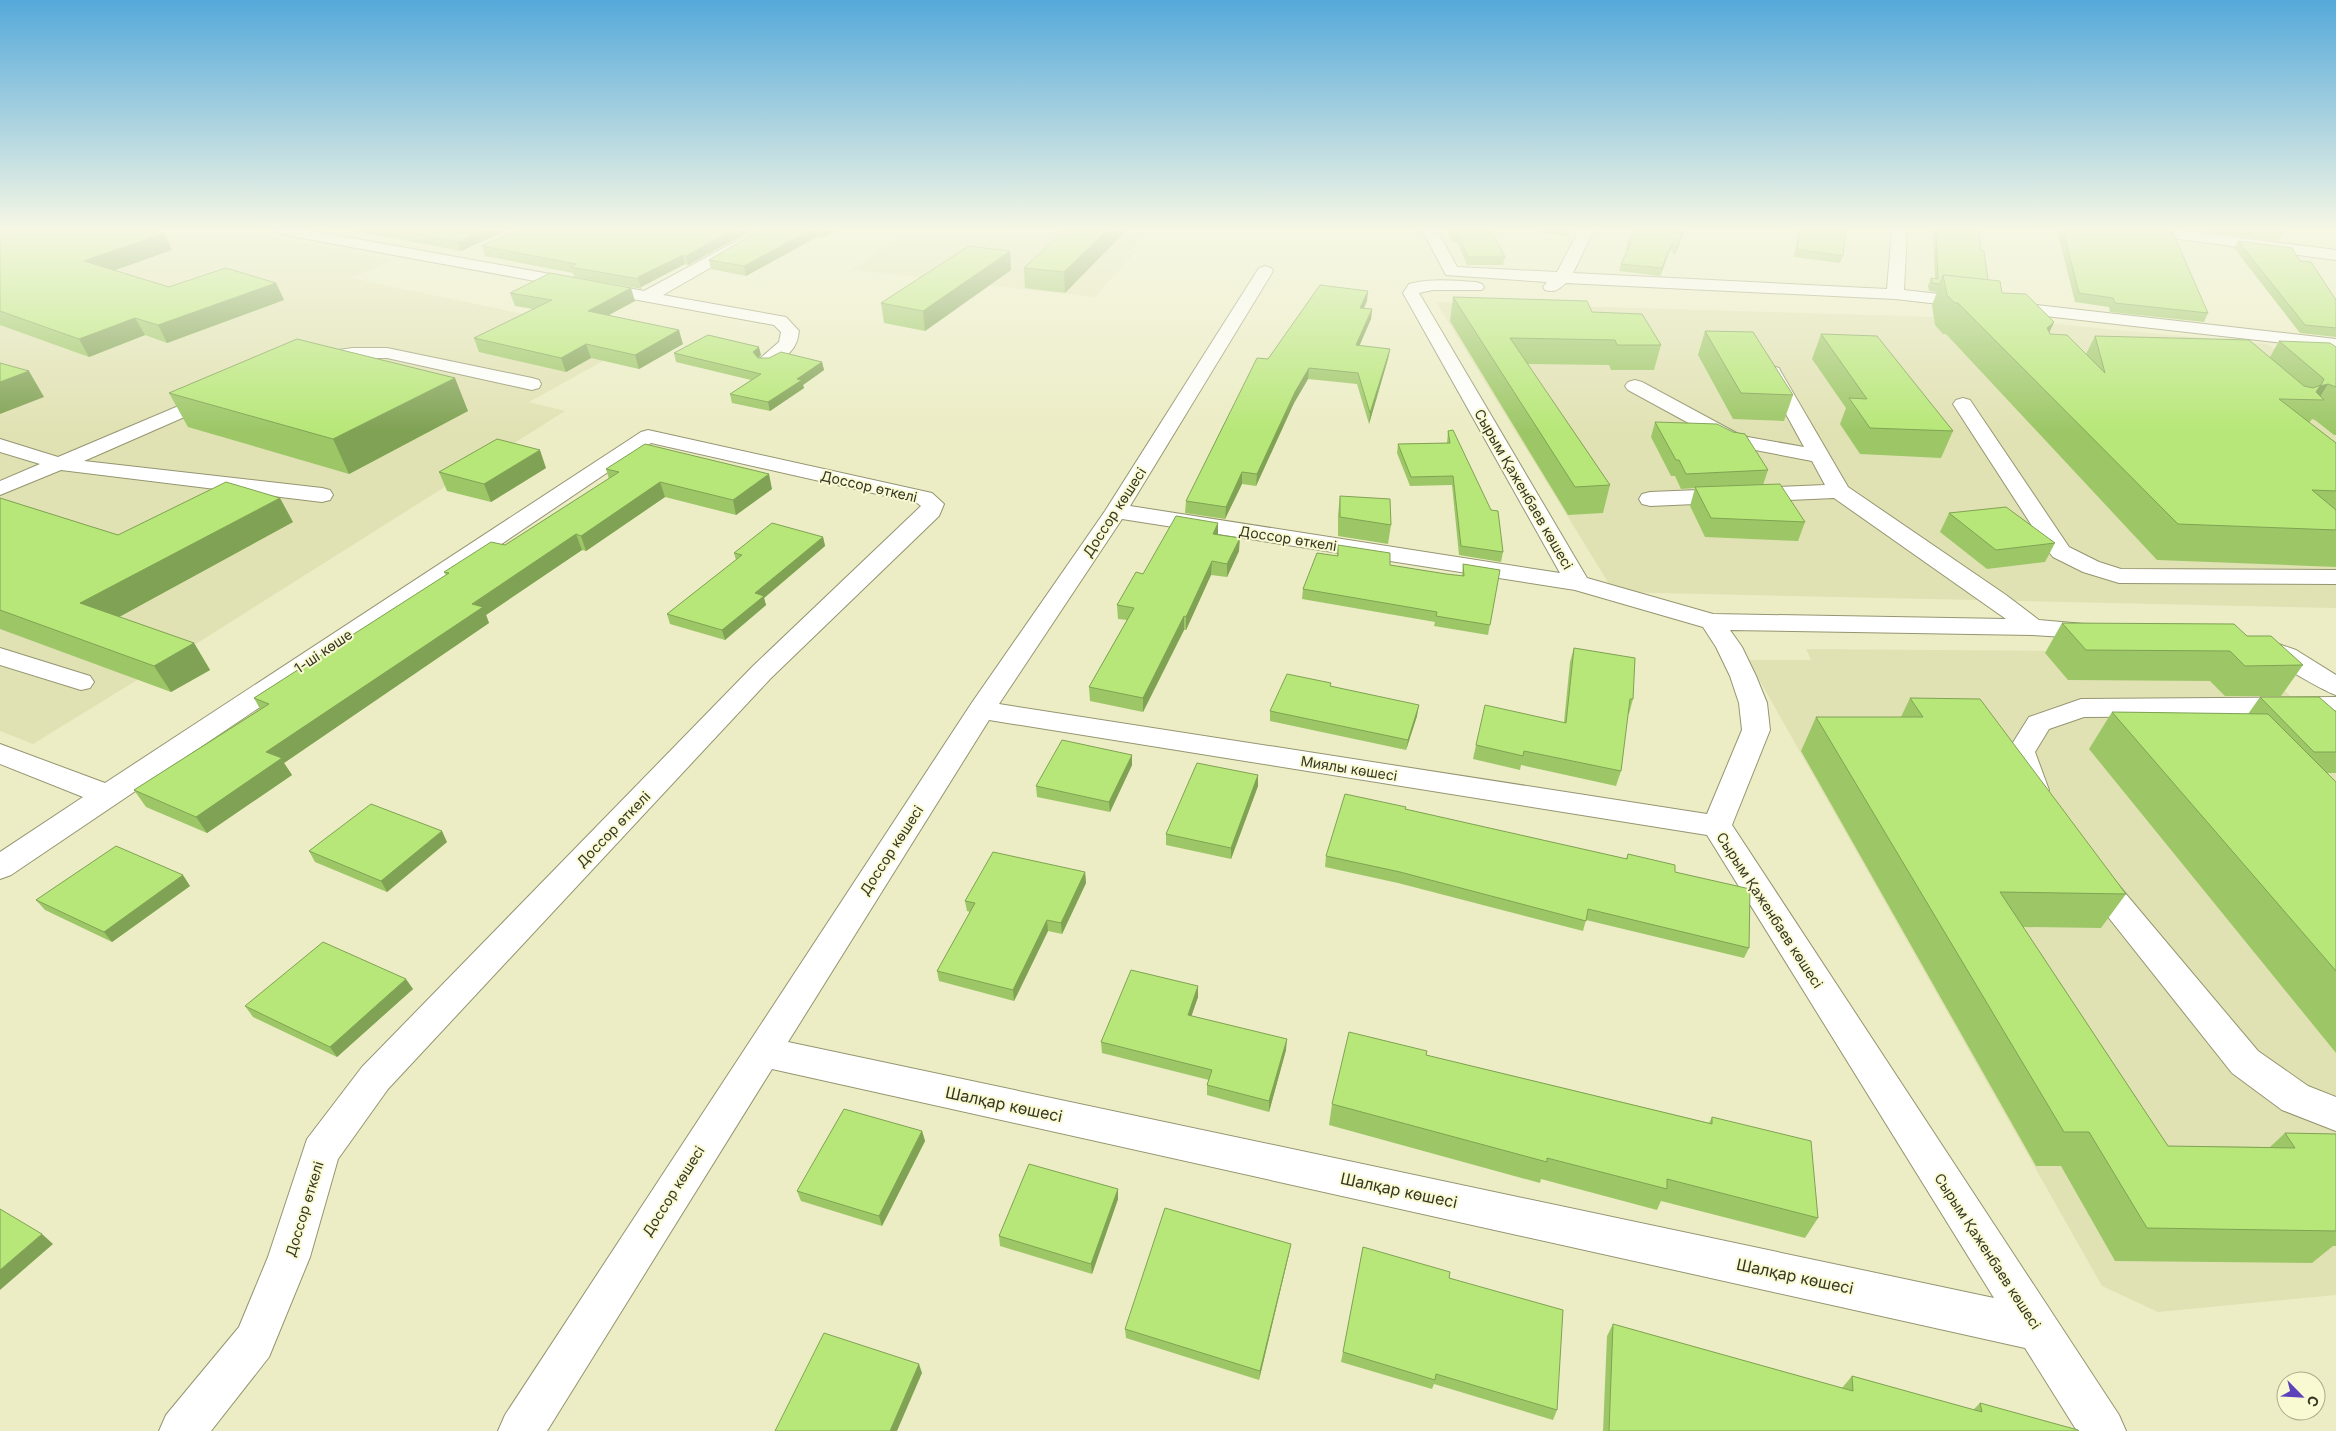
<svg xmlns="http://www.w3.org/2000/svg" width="2336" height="1431" font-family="Inter,sans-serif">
<rect width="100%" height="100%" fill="#ecedc5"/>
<!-- built -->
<g fill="#e1e2b3">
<polygon points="0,230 232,230 393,260 351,278 643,339 529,402 565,411 207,637 33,744 0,731"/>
<polygon points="911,230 1148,230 1126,254 1133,255 1095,297 851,270"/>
<polygon points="1436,302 2004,319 2267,344 2336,389 2336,608 1614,592"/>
<polygon points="1806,649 2219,652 2256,663 2324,728 2336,730 2336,1295 2158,1312 2102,1286 1748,660 1811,660"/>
</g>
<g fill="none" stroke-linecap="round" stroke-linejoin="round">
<!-- minor casing -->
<g stroke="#959571" stroke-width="2">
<g id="minor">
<path d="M273,230H307L644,291L757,230H776L663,295L786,317L799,331C798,335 798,340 796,343C792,355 771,368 760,365L757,361L779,342L781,332L774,325L280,234Z"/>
<path d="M1422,230H1437L1457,267L1557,272L1579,230H1594L1573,273L1887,289L1892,230H1907L1904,290L2336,339V349L1895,299L1566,283C1559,289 1555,293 1545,290L1543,287L1547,282L1446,275Z"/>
<polygon points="2134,230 2179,230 2336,250 2336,260 2141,234"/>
<path d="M1265,266L1271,268L1273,271L1130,506L1560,573L1403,293L1409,284C1431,278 1454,281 1476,282L1482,284L1484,287L1482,290H1433L1419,293L1587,578L1713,614L2006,619L1834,498L1650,506L1642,504L1639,499L1642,494L1650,492L1825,485L1812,461L1729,445L1628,390L1625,386L1628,382L1635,380L1642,382L1742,436L1804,447L1763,372L1765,368L1772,366L1779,368L1781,372L1848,487L2006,595L2039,620L2106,626L2110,631L2106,636L2097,639L2032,635L1730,630L1742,647L1756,676L1767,703L1770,730L1732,825L2119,1415L2126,1431H2077L2025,1348L772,1069L547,1431H498L505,1415L971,704L1105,511L1257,271L1259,268ZM1122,519L1575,590L1703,627L1716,647L1730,676L1739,703L1742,730L1707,814L999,704ZM989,720L1707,835L1994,1298L788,1042Z"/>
<polygon points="353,348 387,348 532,378 539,380 541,384 539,388 532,390 387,358 353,358 315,363 309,362 306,358 309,354"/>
<polygon points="214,391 221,393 224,397 221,401 84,461 322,488 330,490 333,495 330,500 322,502 61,470 0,495 0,481 40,464 0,452 0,439 58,457"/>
<polygon points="1963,398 1970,400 2069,547 2099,562 2121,569 2336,570 2336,584 2119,583 2083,572 2053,557 2049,552 1953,404 1956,400"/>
<polygon points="648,430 932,493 944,504 939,516 771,678 388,1089 338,1159 310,1257 269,1357 211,1431 159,1431 166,1415 239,1327 268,1257 307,1139 362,1067 753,666 921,506 917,503 651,443 11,875 0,879 0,852 83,797 0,764 0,744 105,783 641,432"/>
<path d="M2270,641L2296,650L2336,675V695C2327,693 2261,655 2257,649L2261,644Z"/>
<polygon points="0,648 90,676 94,682 90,688 81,690 0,665"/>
<polygon points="2336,697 2336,715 2084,717 2049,729 2035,752 2049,790 2044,797 2034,800 2024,797 2007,752 2029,717 2081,699"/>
<polygon points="2093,864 2104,868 2258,1051 2308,1086 2336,1097 2336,1131 2282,1110 2232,1073 2082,884 2077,876 2082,868"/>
</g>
</g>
<!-- minor -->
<use href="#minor" fill="#fff" fill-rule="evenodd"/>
</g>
<!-- wall -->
<g fill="#9dc767">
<polygon points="0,230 149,230 164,233 172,250 114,270 169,287 276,283 284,300 167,343 145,335 89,357 0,325"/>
<polygon points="351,230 507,230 461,251"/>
<polygon points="752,230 688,265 685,264 641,287 642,289 574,277 573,273 485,256 482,246"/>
<polygon points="760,230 836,230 822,238 817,237 746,276 711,269 709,260"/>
<polygon points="1065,230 1065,293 1025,288 1024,268"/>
<polygon points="1447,230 1491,230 1505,257 1503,265 1467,265 1458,243 1452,243"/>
<polygon points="1529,230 1570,230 1568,236"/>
<polygon points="1684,230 1675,255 1670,250 1660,276 1619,271 1621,264 1627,250 1626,250 1628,242"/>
<polygon points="1799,230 1846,230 1843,256 1840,263 1794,257"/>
<polygon points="1933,230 1979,230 1981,251 1988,280 2002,293 2054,322 2049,332 2050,334 2086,354 2095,336 2270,357 2279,341 2336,347 2336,435 2334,435 2315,420 2312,419 2309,423 2336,443 2336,567 2157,560 1946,334 1943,334 1935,325 1932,305 1937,292 1929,291 1928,286 1931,278 1935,279"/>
<polygon points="2057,230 2165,230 2208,313 2204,322 2110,312 2109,307 2075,302"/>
<polygon points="2197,230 2281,230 2283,233 2278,241"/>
<polygon points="2238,241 2300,261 2336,300 2336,337 2300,333 2234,248"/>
<polygon points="1010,251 1011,270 925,331 884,323 881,303"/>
<polygon points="510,293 635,301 609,315 683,344 639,369 591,358 566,372 479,352 474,338 533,309 515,306"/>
<polygon points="1453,297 1592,312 1661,345 1654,370 1611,370 1609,365 1527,364 1610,485 1603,513 1568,515 1450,321"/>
<polygon points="1367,301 1364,308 1372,309 1371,319 1359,346 1390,349 1388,359 1369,424 1357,384 1308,379 1294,403 1256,486 1242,484 1225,519 1185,513 1186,501 1268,359"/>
<polygon points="1705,331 1793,395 1784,421 1733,419 1698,355"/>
<polygon points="1821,334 1953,431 1941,458 1860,454 1840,424 1846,408 1812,359"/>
<polygon points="674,353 761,355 758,358 822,362 824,370 803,385 804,388 770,411 732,403 730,394 751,380 676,362"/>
<polygon points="169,393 468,411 349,474 188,427"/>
<polygon points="1655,422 1768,470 1763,485 1805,522 1798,541 1705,537 1690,506 1695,488 1681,489 1675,476 1671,476 1651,437"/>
<polygon points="1448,431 1503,552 1501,562 1459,555 1452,485 1410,486 1397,453 1398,444 1447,443"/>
<polygon points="546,468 491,502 447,491 439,472"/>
<polygon points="606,469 772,489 736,515 665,497 586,551 582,550 486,615 489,623 284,763 292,775 207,833 146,807 134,790 260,709 254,698 446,575 444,572 505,545 609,479"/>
<polygon points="1340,496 1391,525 1388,544 1338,536 1338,515"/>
<polygon points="0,498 118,535 293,522 119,617 194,643 210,670 171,692 0,629"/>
<polygon points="1949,513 2055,543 2045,562 1987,569 1940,532"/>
<polygon points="1218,535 1239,551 1227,577 1211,575 1186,630 1184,630 1143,712 1090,701 1089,687 1127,620 1118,619 1117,605 1143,574"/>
<polygon points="823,537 825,546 764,598 766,605 725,640 670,624 667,614 736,560 734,553"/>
<polygon points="1338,545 1390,565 1446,574 1462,576 1463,564 1500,570 1488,635 1434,626 1435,622 1302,599 1303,589 1337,556"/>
<polygon points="2062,623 2247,636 2303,665 2281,696 2225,696 2210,681 2068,680 2045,653"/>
<polygon points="1574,648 1633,699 1629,714 1628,713 1621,771 1616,786 1521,765 1520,770 1473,759 1476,745 1564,722 1570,662"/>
<polygon points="1331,686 1417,716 1406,750 1270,721 1270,711"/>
<polygon points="2260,697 2336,711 2336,773 2327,773 2336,782 2336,1053 2089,749 2112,712 2248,714"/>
<polygon points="1910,698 2126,894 2101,928 2023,927 2168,1146 2270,1147 2285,1133 2336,1134 2336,1246 2333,1246 2312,1263 2115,1261 2061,1166 2036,1166 1801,751 1816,717 1901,717"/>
<polygon points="1132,765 1110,812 1037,797 1036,786"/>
<polygon points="1258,775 1258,786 1231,859 1166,845 1166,834"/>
<polygon points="1405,809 1626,859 1628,854 1675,872 1749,948 1744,958 1586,920 1583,931 1398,883 1325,867 1326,856"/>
<polygon points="447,842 387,892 315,862 309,851"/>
<polygon points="1085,872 1086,883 1062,934 1048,931 1014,1001 939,981 937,971 970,912 967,911 965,901"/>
<polygon points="190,886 112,942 45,910 36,900"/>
<polygon points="413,989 337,1057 253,1017 245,1006"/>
<polygon points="1198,997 1191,1016 1286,1050 1269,1112 1207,1095 1207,1085 1209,1080 1102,1053 1101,1042"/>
<polygon points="1426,1055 1709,1123 1712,1117 1818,1218 1805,1238 1661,1201 1657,1210 1541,1179 1540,1183 1329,1125 1332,1104"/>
<polygon points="922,1131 925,1141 882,1226 801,1201 797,1191"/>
<polygon points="1118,1189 1118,1199 1092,1274 1000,1246 999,1236"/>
<polygon points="1291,1244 1289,1254 1259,1380 1126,1338 1125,1329"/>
<polygon points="1363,1247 1449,1278 1557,1410 1553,1420 1434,1384 1432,1389 1341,1362"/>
<polygon points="1613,1324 1842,1388 1852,1376 1973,1410 1980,1403 2079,1431 1603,1431 1607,1336"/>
</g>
<!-- shaded-wall -->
<g fill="#80a254">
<polygon points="483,230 507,230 461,251 458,242"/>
<polygon points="733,230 752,230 688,265 686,256"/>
<polygon points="811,230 816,230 817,237 746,276 744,266"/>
<polygon points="821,230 836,230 822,238"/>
<polygon points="1107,230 1127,230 1065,293 1064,272"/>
<polygon points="1683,230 1684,230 1675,255 1677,247"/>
<polygon points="164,233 172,250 93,278 84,261"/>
<polygon points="1672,243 1670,250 1660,276 1662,268"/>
<polygon points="1010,251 1011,270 925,331 923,311"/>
<polygon points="683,255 685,264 641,287 638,277"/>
<polygon points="276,283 284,300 167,343 158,325"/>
<polygon points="631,288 635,301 592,324 588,311"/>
<polygon points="1368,291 1367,301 1359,318 1360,308"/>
<polygon points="1372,309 1371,319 1355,356 1356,345"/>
<polygon points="135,318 145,335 89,357 79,339"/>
<polygon points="2054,322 2040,353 2047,328"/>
<polygon points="679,330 683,344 639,369 635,355"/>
<polygon points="586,344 591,358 566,372 561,358"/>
<polygon points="759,347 761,355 755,361 753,352"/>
<polygon points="1390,349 1388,359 1369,424 1370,413"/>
<polygon points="822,362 824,370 803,385 804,388 770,411 768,402 797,379"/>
<polygon points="1309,368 1308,379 1294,403 1256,486 1257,474 1295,392"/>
<polygon points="29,371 44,397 0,414 0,382"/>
<polygon points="455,378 468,411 349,474 333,439"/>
<polygon points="2328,384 2318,400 2316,392 2320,386"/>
<polygon points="540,450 546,468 491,502 484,484"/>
<polygon points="1242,472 1242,484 1225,519 1226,507"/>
<polygon points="769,474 772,489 736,515 733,500"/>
<polygon points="660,482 665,497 586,551 581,536"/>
<polygon points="280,498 293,522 97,629 80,603"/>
<polygon points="1218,523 1218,536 1213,534"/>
<polygon points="576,534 582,550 486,615 489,623 284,763 292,775 207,833 196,817 266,752 472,604"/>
<polygon points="823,537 825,546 764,598 766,605 725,640 722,630 755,593"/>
<polygon points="1240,538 1239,551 1227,577 1227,564"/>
<polygon points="1212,561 1211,575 1186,630 1186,617"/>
<polygon points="1184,616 1184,630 1143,712 1143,698"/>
<polygon points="194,643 210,670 171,692 154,666"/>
<polygon points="1419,705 1417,716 1406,750 1408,740"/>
<polygon points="1132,755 1132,765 1110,812 1109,802"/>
<polygon points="1258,775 1258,786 1231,859 1231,848"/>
<polygon points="442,831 447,842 387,892 381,881"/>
<polygon points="1085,872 1086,883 1062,934 1061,923"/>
<polygon points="183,875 190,886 112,942 104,932"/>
<polygon points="1047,920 1048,931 1014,1001 1013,990"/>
<polygon points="406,979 413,989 337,1057 330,1047"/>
<polygon points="1198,986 1198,997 1188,1026 1188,1015"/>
<polygon points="1287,1039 1286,1050 1269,1112 1269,1101"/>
<polygon points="922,1131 925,1141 882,1226 879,1216"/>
<polygon points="1118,1189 1118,1199 1092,1274 1091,1264"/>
<polygon points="42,1234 53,1244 0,1290 0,1270"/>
<polygon points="1291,1244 1289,1254 1259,1380 1260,1371"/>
<polygon points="919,1364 922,1373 897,1431 890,1431"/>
</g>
<!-- building -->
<g fill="#b7e778" stroke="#80a254">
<polygon points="7,230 149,230 164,233 84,261 169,287 226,268 276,283 158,325 135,318 79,339 0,311 0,232"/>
<polygon points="397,230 483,230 458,242"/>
<polygon points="518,230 733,230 686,256 683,255 638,277 639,279 571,267 576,264 482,246"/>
<polygon points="760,230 811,230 744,266 709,260"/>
<polygon points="1065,230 1107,230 1064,272 1024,268"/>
<polygon points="1451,230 1491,230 1505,257 1468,257 1459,236 1453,236"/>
<polygon points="1634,230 1683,230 1677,247 1672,243 1662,268 1621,264 1631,243 1628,242"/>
<polygon points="1800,230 1846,230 1843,256 1797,249"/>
<polygon points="1936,230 1979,230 1981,251 1984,251 1988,280 1943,275 1940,284 1932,283 1931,278 1938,279"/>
<polygon points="2063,230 2165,230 2172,231 2208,313 2115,303 2113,298 2079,293"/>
<polygon points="2265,230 2281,230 2283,233"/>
<polygon points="2238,241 2292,248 2300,261 2311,262 2336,300 2336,328 2305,325"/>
<polygon points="969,246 1010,251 923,311 881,303"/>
<polygon points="550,273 631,288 588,311 679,330 635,355 586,344 561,358 474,338 552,300 510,293"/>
<polygon points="1943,275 2000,281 2002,293 2026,294 2054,322 2047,328 2050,334 2067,335 2105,373 2095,336 2249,340 2304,386 2313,388 2321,385 2324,379 2279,341 2330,343 2336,347 2336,387 2328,384 2320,386 2316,392 2324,400 2279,399 2336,443 2336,491 2312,490 2336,510 2336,530 2178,524 1958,303 1955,303 1947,295"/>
<polygon points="1320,285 1368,291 1360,308 1372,309 1356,345 1390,349 1370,413 1358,373 1309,368 1295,392 1257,474 1242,472 1226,507 1186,501 1257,358 1268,359"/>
<polygon points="1453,297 1587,301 1592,312 1642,314 1661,345 1617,345 1615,340 1510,338 1610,485 1575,487"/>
<polygon points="1705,331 1753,332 1793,395 1741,393"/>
<polygon points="1821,334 1877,336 1953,431 1870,428 1849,398 1867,399"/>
<polygon points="708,335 759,347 753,352 758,358 769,358 781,352 822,362 797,379 802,380 768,402 730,394 761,374 674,353"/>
<polygon points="297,339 455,378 333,439 169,393"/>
<polygon points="0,363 29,371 0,382"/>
<polygon points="1655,422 1717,424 1733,432 1745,434 1768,470 1686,474 1679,460 1676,460"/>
<polygon points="1453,430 1491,510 1498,511 1503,552 1461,546 1453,476 1411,477 1398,444 1450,443 1448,431"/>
<polygon points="497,439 540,450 484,484 439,472"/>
<polygon points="645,444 769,474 733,500 660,482 581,536 576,534 472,604 483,607 266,752 282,758 196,817 134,790 269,704 254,698 449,573 444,572 491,542 505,545 619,472 606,469"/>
<polygon points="226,482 280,498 80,603 194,643 154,666 0,610 0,498 118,535"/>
<polygon points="1780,484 1805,522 1711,518 1695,487"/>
<polygon points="1340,496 1390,499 1391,525 1340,517"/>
<polygon points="2006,507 2055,543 1996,550 1949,513"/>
<polygon points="1176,516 1218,523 1213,534 1240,538 1227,564 1212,561 1186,617 1184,616 1143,698 1089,687 1134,608 1117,605 1136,572 1143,574"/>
<polygon points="772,523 823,537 755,593 764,596 722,630 667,614 742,555 734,553"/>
<polygon points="1338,545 1390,553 1390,565 1446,574 1464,576 1463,564 1500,570 1490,625 1436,616 1437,612 1303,589 1317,553 1338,556"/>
<polygon points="2062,623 2234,624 2247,636 2271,636 2303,665 2245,666 2230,651 2086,650"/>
<polygon points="1574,648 1635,658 1633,699 1630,699 1621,771 1524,751 1523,756 1476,745 1485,705 1566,723"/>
<polygon points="1287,674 1331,683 1330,686 1419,705 1408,740 1270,711"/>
<polygon points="2260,697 2319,697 2335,711 2336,711 2336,752 2314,752"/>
<polygon points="1910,698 1980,699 2126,894 2000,892 2168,1146 2295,1148 2285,1133 2336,1134 2336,1231 2147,1228 2089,1132 2064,1132 1816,717 1923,717"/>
<polygon points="2112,712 2268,714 2336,782 2336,971"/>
<polygon points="1062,740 1132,755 1109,802 1036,786"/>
<polygon points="1197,763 1258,775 1231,848 1166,834"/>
<polygon points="1345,794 1406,807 1405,809 1627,859 1628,854 1675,865 1675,872 1750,889 1749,948 1588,909 1586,921 1400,872 1326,856"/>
<polygon points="371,804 442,831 381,881 309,851"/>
<polygon points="116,846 183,875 104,932 36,900"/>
<polygon points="993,852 1085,872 1061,923 1047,920 1013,990 937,971 975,903 965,901"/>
<polygon points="323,942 406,979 330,1047 245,1006"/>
<polygon points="1131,970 1198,986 1188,1015 1287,1039 1269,1101 1207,1085 1212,1070 1101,1042"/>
<polygon points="1349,1032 1427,1051 1426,1055 1712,1124 1712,1117 1811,1141 1818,1218 1667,1179 1667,1189 1547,1158 1547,1162 1332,1104"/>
<polygon points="844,1109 922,1131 879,1216 797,1191"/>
<polygon points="1029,1164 1118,1189 1091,1264 999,1236"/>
<polygon points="1165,1208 1291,1244 1260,1371 1125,1329"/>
<polygon points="0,1209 42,1234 0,1270"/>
<polygon points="1363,1247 1450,1272 1449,1278 1563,1310 1557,1410 1436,1374 1435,1380 1343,1352"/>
<polygon points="1613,1324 1853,1391 1852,1376 1982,1412 1980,1403 2078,1430 2079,1431 1609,1431"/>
<polygon points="824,1333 919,1364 890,1431 775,1431"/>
</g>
<!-- sky -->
<linearGradient id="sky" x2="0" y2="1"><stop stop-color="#55a9da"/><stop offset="0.53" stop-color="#f6f7e5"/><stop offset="1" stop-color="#f6f7e5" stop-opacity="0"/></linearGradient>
<rect width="2336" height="431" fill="url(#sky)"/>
<g text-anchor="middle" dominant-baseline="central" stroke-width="4" stroke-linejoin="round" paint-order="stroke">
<!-- street labels -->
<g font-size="14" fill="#363626" stroke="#f9fad2">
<text transform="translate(869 486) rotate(13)">Доссор өткелі</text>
<text transform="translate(1524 489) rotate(60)">Сырым Қаженбаев көшесі</text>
<text transform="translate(1114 512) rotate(-57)">Доссор көшесі</text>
<text transform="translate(1288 538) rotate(9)">Доссор өткелі</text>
<text transform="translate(323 651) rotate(-34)">1-ші көше</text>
<text transform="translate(1349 768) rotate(9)">Миялы көшесі</text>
<text transform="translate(613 829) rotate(-46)">Доссор өткелі</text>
<text transform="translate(891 850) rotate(-57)">Доссор көшесі</text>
<text transform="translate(1770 910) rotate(57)">Сырым Қаженбаев көшесі</text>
<text transform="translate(673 1191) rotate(-58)">Доссор көшесі</text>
<text transform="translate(304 1209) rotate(-73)">Доссор өткелі</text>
<text transform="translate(1988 1251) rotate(57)">Сырым Қаженбаев көшесі</text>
</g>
<!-- near-street labels -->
<g font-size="16" fill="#363626" stroke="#f9fad2">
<text transform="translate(1004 1104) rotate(12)">Шалқар көшесі</text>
<text transform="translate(1399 1190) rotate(12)">Шалқар көшесі</text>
<text transform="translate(1795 1276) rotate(12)">Шалқар көшесі</text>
</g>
</g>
<!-- north arrow -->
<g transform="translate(2301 1396) rotate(114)"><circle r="24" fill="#f9fad2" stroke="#abac8d"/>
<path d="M0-4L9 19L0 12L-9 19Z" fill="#5e42ba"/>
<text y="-8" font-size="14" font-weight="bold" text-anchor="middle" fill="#363626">С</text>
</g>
</svg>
